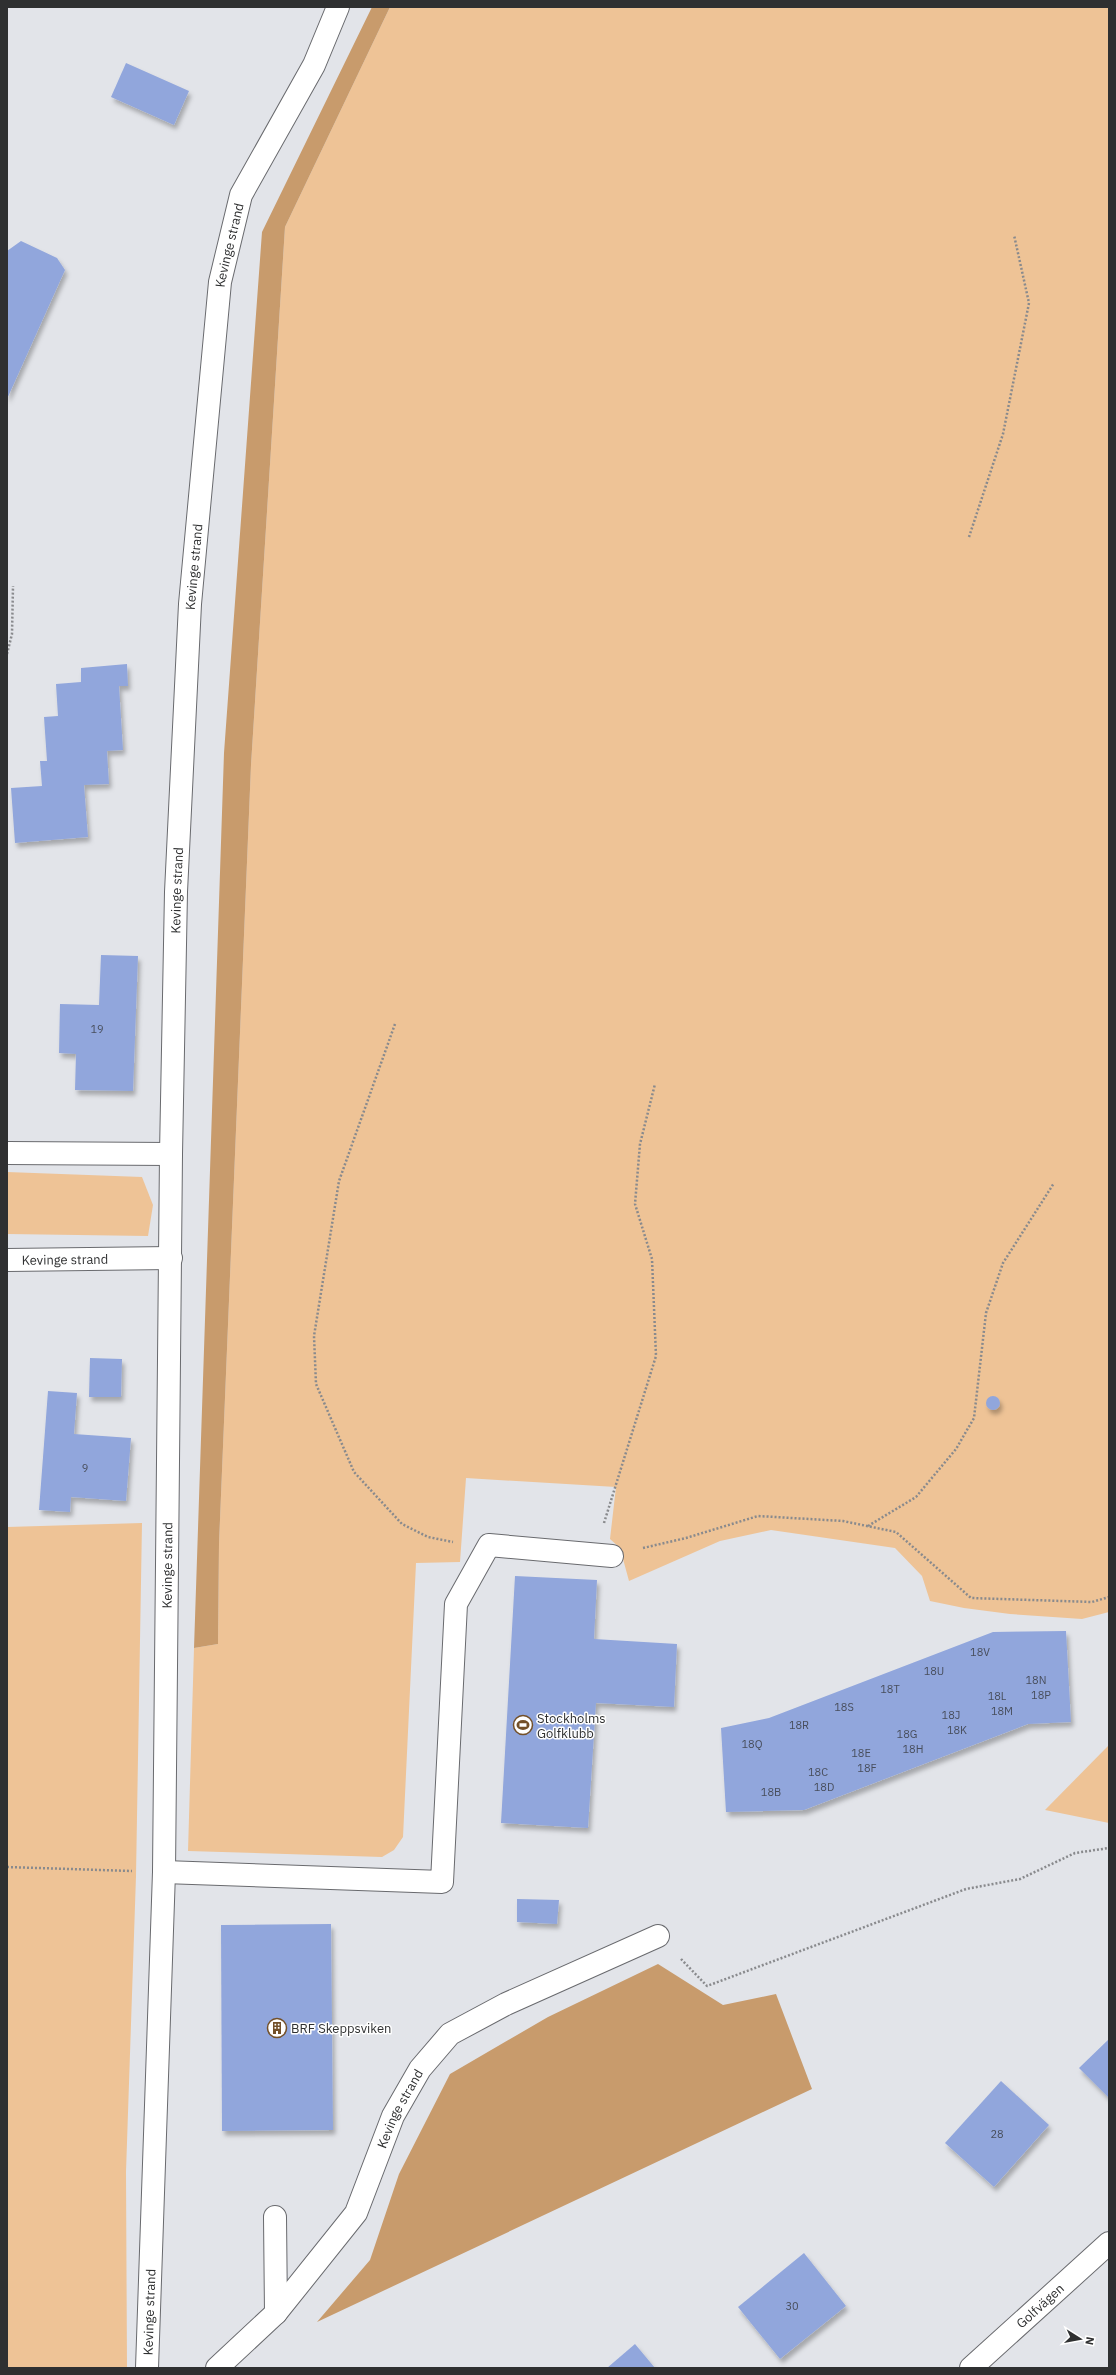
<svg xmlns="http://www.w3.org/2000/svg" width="1116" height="2375" font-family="'IBM Plex Sans',sans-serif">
<defs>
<filter id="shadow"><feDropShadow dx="2.5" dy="4.5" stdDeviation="2" flood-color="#0004"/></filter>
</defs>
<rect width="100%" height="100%" fill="#e2e4e9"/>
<!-- green -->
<g fill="#eec396">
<polygon points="390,7 1109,7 1109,1612 1082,1619 1010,1614 964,1608 930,1601 922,1576 895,1548 771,1530 720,1541 629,1581 620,1548 610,1539 616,1487 466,1478 460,1562 416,1563 403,1837 394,1850 382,1857 188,1851 194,1648 218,1644 219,1544 251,765 285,227"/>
<polygon points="7,1172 142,1177 153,1205 148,1236 7,1234"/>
<polygon points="142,1523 136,1876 126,2172 127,2368 7,2368 7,1527"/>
<polygon points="1109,1745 1109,1823 1045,1810"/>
</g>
<!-- forest -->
<g fill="#c89b6c">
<polygon points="372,7 390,7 285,227 251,765 219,1544 218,1644 194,1648 224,753 262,232"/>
<polygon points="658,1964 723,2005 776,1994 812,2089 317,2322 370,2260 399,2174 450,2074 548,2017"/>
</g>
<!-- building -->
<g fill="#91a6dc" filter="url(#shadow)">
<polygon points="126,63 189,91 174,125 111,97"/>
<polygon points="21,241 57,258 65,270 7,399 7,251"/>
<polygon points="127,664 128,686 119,686 123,750 107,751 109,784 84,785 88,837 15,843 11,788 42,786 40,761 47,761 44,717 58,716 56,684 81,682 81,668"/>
<polygon points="101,955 138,956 133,1091 75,1090 76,1054 59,1053 60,1004 99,1005"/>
<polygon points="90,1358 122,1359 121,1397 89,1397"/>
<polygon points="48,1391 77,1393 74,1434 131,1438 126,1501 71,1497 70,1512 39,1510"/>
<circle cx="993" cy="1403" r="7"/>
<polygon points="515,1576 597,1580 594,1639 677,1644 674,1707 596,1703 588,1828 501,1823"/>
<polygon points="1066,1631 1071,1722 1028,1724 804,1810 726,1812 721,1728 769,1718 993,1632"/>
<polygon points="517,1899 559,1900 557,1924 517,1922"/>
<polygon points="331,1924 333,2130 222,2131 221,1925"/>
<polygon points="1109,2039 1109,2098 1079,2068"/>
<polygon points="1001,2081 1049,2125 994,2187 945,2143"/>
<polygon points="804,2253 846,2306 780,2359 738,2307"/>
<polygon points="635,2344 655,2368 607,2368"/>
</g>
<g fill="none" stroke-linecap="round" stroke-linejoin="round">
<!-- minor casing -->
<g stroke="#696a6e" stroke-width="24">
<g id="minor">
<polyline points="7,1153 171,1154"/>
<path id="s1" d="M7,1260L171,1258"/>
<polyline points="164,1872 442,1882 456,1604 489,1545 612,1556"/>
<polyline points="275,2217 276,2313"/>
<path id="s2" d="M147,2368L164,1872L171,1154L176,892L190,604L220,282L241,195L314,65L338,7"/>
<path id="s3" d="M217,2368L276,2313L356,2213L393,2116L420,2069L450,2034L506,2004L658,1936"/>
<path id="s4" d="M971,2368L1109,2243"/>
</g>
</g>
<!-- path -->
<g stroke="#898a8d" stroke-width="2.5" stroke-dasharray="2 2" stroke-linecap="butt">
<polyline points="969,537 1003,434 1029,303 1014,235"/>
<polyline points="7,654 12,634 13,586"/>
<polyline points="395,1024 339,1181 314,1336 316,1384 354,1472 402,1524 428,1537 453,1542"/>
<polyline points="604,1523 656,1356 652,1259 635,1204 640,1144 655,1084"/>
<polyline points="868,1526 916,1497 956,1449 974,1418 986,1313 1003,1263 1054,1183"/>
<polyline points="643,1548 686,1538 758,1516 843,1521 896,1532 971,1598 1092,1602 1109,1597"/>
<polyline points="7,1867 132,1871"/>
<polyline points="681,1959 707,1986 966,1889 1020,1879 1075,1853 1109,1848"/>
</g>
<!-- minor -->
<use href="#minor" stroke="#fff" stroke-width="22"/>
</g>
<!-- icons -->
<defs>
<g id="stadium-ring" transform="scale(1)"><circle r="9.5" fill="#fff" stroke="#735029" stroke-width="1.5"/><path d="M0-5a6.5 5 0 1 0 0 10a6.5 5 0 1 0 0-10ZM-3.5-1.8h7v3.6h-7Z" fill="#735029"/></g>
<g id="building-ring" transform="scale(1)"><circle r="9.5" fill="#fff" stroke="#735029" stroke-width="1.5"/><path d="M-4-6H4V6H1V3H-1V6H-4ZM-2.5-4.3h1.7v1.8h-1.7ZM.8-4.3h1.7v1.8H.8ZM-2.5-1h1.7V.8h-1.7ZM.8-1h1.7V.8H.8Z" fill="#735029"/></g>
</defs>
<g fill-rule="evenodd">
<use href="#stadium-ring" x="523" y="1725"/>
<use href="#building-ring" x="277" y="2028"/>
</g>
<g text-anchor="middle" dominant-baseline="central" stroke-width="3" stroke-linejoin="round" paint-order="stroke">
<!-- number labels -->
<g font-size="11" fill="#484e5c">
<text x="97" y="1029">19</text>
<text x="85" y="1468">9</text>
<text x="980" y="1652">18V</text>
<text x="934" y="1671">18U</text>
<text x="1036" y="1680">18N</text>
<text x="890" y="1689">18T</text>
<text x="1041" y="1695">18P</text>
<text x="997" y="1696">18L</text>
<text x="844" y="1707">18S</text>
<text x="1002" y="1711">18M</text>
<text x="951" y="1715">18J</text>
<text x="799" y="1725">18R</text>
<text x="957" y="1730">18K</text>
<text x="907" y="1734">18G</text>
<text x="752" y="1744">18Q</text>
<text x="913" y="1749">18H</text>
<text x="861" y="1753">18E</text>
<text x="867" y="1768">18F</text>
<text x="818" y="1772">18C</text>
<text x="824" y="1787">18D</text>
<text x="771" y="1792">18B</text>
<text x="997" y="2134">28</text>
<text x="792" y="2306">30</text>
</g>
<!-- street labels -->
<g font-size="13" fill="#2f3031" stroke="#fff">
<text stroke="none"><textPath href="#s2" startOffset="2126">Kevinge strand</textPath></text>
<text stroke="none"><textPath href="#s2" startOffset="1802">Kevinge strand</textPath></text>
<text stroke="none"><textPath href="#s2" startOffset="1478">Kevinge strand</textPath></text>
<text stroke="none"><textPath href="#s1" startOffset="58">Kevinge strand</textPath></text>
<text stroke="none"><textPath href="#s2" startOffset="803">Kevinge strand</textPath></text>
<text stroke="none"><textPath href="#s3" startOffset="322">Kevinge strand</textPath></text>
<text stroke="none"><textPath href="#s4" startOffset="93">Golfvägen</textPath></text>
<text stroke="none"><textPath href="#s2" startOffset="56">Kevinge strand</textPath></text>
</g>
<!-- poi labels -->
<g font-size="13" fill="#2f3031" stroke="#fff" text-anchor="start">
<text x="537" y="1718">Stockholms<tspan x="537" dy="15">Golfklubb</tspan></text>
<text x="291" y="2028">BRF Skeppsviken</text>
</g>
</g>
<!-- border -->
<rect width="1116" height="2375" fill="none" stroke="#2f3031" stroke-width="16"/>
<!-- north arrow -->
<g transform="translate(1080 2339) rotate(101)" stroke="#ffffff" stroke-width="3" paint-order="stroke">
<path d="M0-3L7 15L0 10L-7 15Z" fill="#2f3031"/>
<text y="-6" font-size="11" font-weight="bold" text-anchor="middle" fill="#2f3031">N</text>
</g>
</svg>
